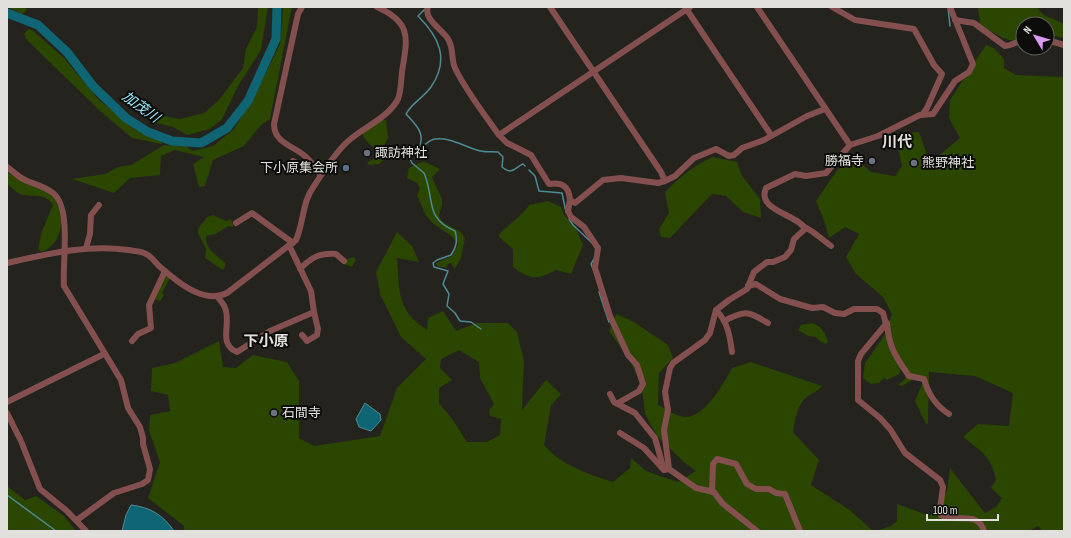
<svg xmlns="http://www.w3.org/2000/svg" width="1071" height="538" font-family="'Sofia Sans Condensed','Noto Sans JP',sans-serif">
<rect width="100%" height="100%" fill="#24231e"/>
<!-- green -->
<g fill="#2b4600" fill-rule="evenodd">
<polygon points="7,7 25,7 27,10 22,14"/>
<polygon points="258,7 268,7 261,50 238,86 222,119 210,129 187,135 173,127 152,122 144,113 180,119 204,113 218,101 243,68 246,49 257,27"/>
<polygon points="283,7 292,7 270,119 260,126 244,146 213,160 205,186 199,187 193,164 204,157 175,150 161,156 160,175 130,178 114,193 72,179 105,174 118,167 131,165 164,145 186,146 192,151 213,146 234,129 257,91 280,44"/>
<polygon points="978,7 1036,7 1044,15 1064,24 1064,38 1047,34 1047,24 1023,24 1023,35 1013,41 1003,38 980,25"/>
<polygon points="28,29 32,30 64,58 98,99 134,129 163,141 161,144 132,138 99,110 27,40 24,34"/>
<path d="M986,45L994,48L1004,59V68L1016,75L1064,77V531H1043L1038,526L1029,531H876L891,526L897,521V504L930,516L947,491L950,468L985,513L996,507L1002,498L991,488L996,480C992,457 981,451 963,437L978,424L1009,426L1013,393L975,376L929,372L928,423L926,424L915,401L923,382L914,379L902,386L898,385L905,379L906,370L902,364L899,374L887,380L884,378L879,383L871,384L863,378L865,363L884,336L892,314L883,297L856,274L846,257L859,234L845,227L829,238L824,220L816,201L838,169L857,160L871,172L895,176L902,166L896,139L901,133L919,132L930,163L960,138L949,118L950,100Z"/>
<path d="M382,120H386L388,138L381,151L384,160L379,164L369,165L367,163L374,158C378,144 364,144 362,132Z"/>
<path d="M713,157L737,162L742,176L760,199L761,218L743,212L726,196L712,194L670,238L661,237L659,229L669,213L665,192C680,177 694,165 713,157Z"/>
<path d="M425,162L440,169L432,177L442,199V205L439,216C444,228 459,226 465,238L461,258L455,269L451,263L448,264L446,268L437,266L436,263L452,256L458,244C451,232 438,230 429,219C423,213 422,204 417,196L420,188L417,183L407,178L409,168L419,163Z"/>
<path d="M7,172C13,176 19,180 26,183C35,188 46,189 54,197C56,199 56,202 57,205C66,222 60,245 42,252L38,249L42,231L53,205C44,191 33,199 20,194C16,192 11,187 7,184Z"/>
<path d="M548,201L561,207L564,215L575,226L583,245L571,274L556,270C537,280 530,280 513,267V249L500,238L499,234C506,227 526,212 529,205Z"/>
<path d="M213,215L226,221L231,219L233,225V227L228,226L216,234L206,236C205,250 218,255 226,264L223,270L205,258L206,249L198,233V229L207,217Z"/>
<path d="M397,232L412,246L419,262L397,258C400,293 396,309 427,330L428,318L443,311L456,331L477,323H508L517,332L524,361L522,410L546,380L561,394L551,406L544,445C561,465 588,474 613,482L630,468L631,458L646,471L678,482L696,471L685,463L657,436L645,414L642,388L630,360L609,331L616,314L632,321L668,345L673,358L659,373L658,405C666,409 676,416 684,417C704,419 724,383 732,368L751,362L822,386C817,392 812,393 807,397C797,404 795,421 793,432L819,460L811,485L851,511L873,531H184V526L148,498L160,462L149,431L150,415L170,411L168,395L151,391L152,368L175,363L219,341L223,367L236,368L253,355L287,362L299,381V438L314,446L380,436L397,388L426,359L401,337L380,294L376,272ZM459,350L479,362L480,378L494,404L489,410L490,416L501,419L500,435L487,442H467L453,420L439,403V388L452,380L440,368L441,359Z"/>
<polygon points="354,257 356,260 352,267 344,264 347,259"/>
<polygon points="165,275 170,278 162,293 164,295 160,301 154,299"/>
<path d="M812,323C821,326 826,333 828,342L826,344L820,341L816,337L808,336L798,330L801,325Z"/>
<polygon points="7,486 25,500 36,496 64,516 76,531 7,531"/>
</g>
<!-- water -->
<g fill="#0f6574" stroke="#4e8a94">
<polygon points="365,403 380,414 381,420 371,431 359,427 356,419"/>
<path d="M131,505C150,507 163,515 174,531H122L126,515Z"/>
</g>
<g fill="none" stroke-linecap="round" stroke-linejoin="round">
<!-- stream -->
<g stroke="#4e8a94" stroke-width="1.5">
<polyline points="948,8 950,26"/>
<path d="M425,9L418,16C439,37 450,59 431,87C424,97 412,103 406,114C415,124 426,133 419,148L411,149L407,153L412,163L424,173C435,198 424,218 455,231C458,241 456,247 451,255L437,260L433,263L434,267L448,271L443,284L449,294L447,306L455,313L460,321L471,322L481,329"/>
<path d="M419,148C426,146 428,140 435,139C450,137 463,146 477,150C484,153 491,151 498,152L503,157L502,167C513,176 515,167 523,164L525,166"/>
<polyline points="529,170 535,176 539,191 562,193 566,212"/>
<polyline points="569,219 573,225 591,242"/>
<polyline points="593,269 591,264 594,259"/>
<polyline points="599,292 609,322"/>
<polyline points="7,495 56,531"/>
</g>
<!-- river -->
<polyline stroke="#0f6574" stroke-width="9" points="7,13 38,25 67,52 93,86 126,118 148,132 172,141 201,143 227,128 248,101 276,39 277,7"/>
<!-- minor -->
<g stroke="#84504f" stroke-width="6">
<path d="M302,7L298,14L274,124C274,143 292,145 305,156C311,161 316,169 321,175"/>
<path d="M428,7C423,19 443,30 448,39C454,48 451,60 455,68C466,91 484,114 499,135L507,143L531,155L549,184C562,182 569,186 570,200L575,203L603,180L621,178L658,183L665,181L675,176L694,158L716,149L729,156L734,155L742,148L764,140L807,116L825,109"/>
<polyline points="550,7 661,172 665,181"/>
<polyline points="685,7 771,135"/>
<polyline points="757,7 850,145"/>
<polyline points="832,7 855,20 914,29 934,65 942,74 927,108 922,115"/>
<path d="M955,20L974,23L1005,46C1012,46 1016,41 1023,41"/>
<polyline points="1047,40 1064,45"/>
<polyline points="499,135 690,7"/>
<polyline points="293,161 300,165 310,162"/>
<path d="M7,167C13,171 18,177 25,180C34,184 44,186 53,193C72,208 62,263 64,286L121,380L128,408L140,427L143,438V444L150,469L148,480L142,484L114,493L77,520"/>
<polyline points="570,200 568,211 571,217 584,227 598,248 595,268 610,316 628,355 637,365 643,384 639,391 618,403"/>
<polyline points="236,223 252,213 293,243"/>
<polyline points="803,226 813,232 831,246"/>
<polyline points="86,248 90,234 91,215 99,205"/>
<path d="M7,263C47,254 88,244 128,250C134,251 142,251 146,254C151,256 154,261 158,265C175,280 203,305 227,293L296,240C304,222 302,202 314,186C323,172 333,156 345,144C360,128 387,120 398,99C401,92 401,80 402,72C407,39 413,23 377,7"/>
<path d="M300,269C312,257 319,253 336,254L344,261"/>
<path d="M748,286L756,284L780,299L812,308L823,307L835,313L844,314L854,309H877L883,313L886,324L861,354L858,361V400L880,418L890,429L905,453L940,480L943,487L940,509L941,515C955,524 977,509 984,531"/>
<path d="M218,297C220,301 224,304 225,308C232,323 217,344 237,352L270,331L314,312L311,291L289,245"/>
<path d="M724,321C746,310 747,311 768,323"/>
<path d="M887,323C889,347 895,356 909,376L924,379C928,393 936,406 949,414"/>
<polyline points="302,335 307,341 317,335 318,329 314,312"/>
<polyline points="132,341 138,334 151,328 149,305 165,271"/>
<path d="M732,352C730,337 728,322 716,310L729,300L747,289L754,272L767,262H773L785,257L791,250L794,239L805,229C798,214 756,211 766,188L795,174L806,176L826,173L850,145L878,136L920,115L933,114L955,81L969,72L973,64L950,7"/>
<polyline points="610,394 614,402 635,413 655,438 664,470 669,469 696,488 714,492 722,503 757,531"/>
<polyline points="7,402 104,354"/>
<polyline points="7,413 21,441 40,489 67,511 86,531"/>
<polyline points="620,433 644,448 663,469"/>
<polyline points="669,469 664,430 668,410 665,392 670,368 673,363 705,340 710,333 716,310"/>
<polyline points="712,492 713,464 717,459 736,464 747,484 756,489 769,489 776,493 785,494 800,531"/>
</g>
</g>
<!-- markers -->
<g fill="#6b7280" stroke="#0c0c0a" stroke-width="1.5">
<circle cx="367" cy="153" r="4"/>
<circle cx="872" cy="161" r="4"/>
<circle cx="914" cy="163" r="4"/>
<circle cx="274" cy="413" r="4"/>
</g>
<circle fill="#5c6f8a" stroke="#0c0c0a" stroke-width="1.5" cx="346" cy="168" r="4"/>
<g text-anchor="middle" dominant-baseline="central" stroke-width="4" stroke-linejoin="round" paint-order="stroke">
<!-- poi labels -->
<g font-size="13" fill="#e1e0dd" stroke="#0c0c0a" text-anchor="start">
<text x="375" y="153">諏訪神社</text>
<text x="864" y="161" text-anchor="end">勝福寺</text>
<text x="922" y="163">熊野神社</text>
<text x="338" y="168" text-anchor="end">下小原集会所</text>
<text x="282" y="413">石間寺</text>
</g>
<!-- water labels -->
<g font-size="14" font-style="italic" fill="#9ce5f6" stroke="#0c0c0a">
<text transform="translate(141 107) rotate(36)">加茂川</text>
</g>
<!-- quarter labels -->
<g font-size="15" font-weight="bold" fill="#e1e0dd" stroke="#0c0c0a">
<text x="897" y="142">川代</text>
<text x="266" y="341">下小原</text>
</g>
</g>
<!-- border -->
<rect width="1071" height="538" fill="none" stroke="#e1e0dd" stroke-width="16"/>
<!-- north arrow -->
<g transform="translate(1035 36) rotate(308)"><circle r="19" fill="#0c0c0a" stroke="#61615e"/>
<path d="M0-3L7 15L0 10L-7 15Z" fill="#dc99f4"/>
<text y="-6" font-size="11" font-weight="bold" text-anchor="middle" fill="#e1e0dd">N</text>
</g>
<!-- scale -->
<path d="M927 514v6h71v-6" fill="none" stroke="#e1e0dd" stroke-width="2"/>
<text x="933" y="514" font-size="12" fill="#e1e0dd" stroke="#0c0c0a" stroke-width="3" paint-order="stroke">100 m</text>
</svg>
